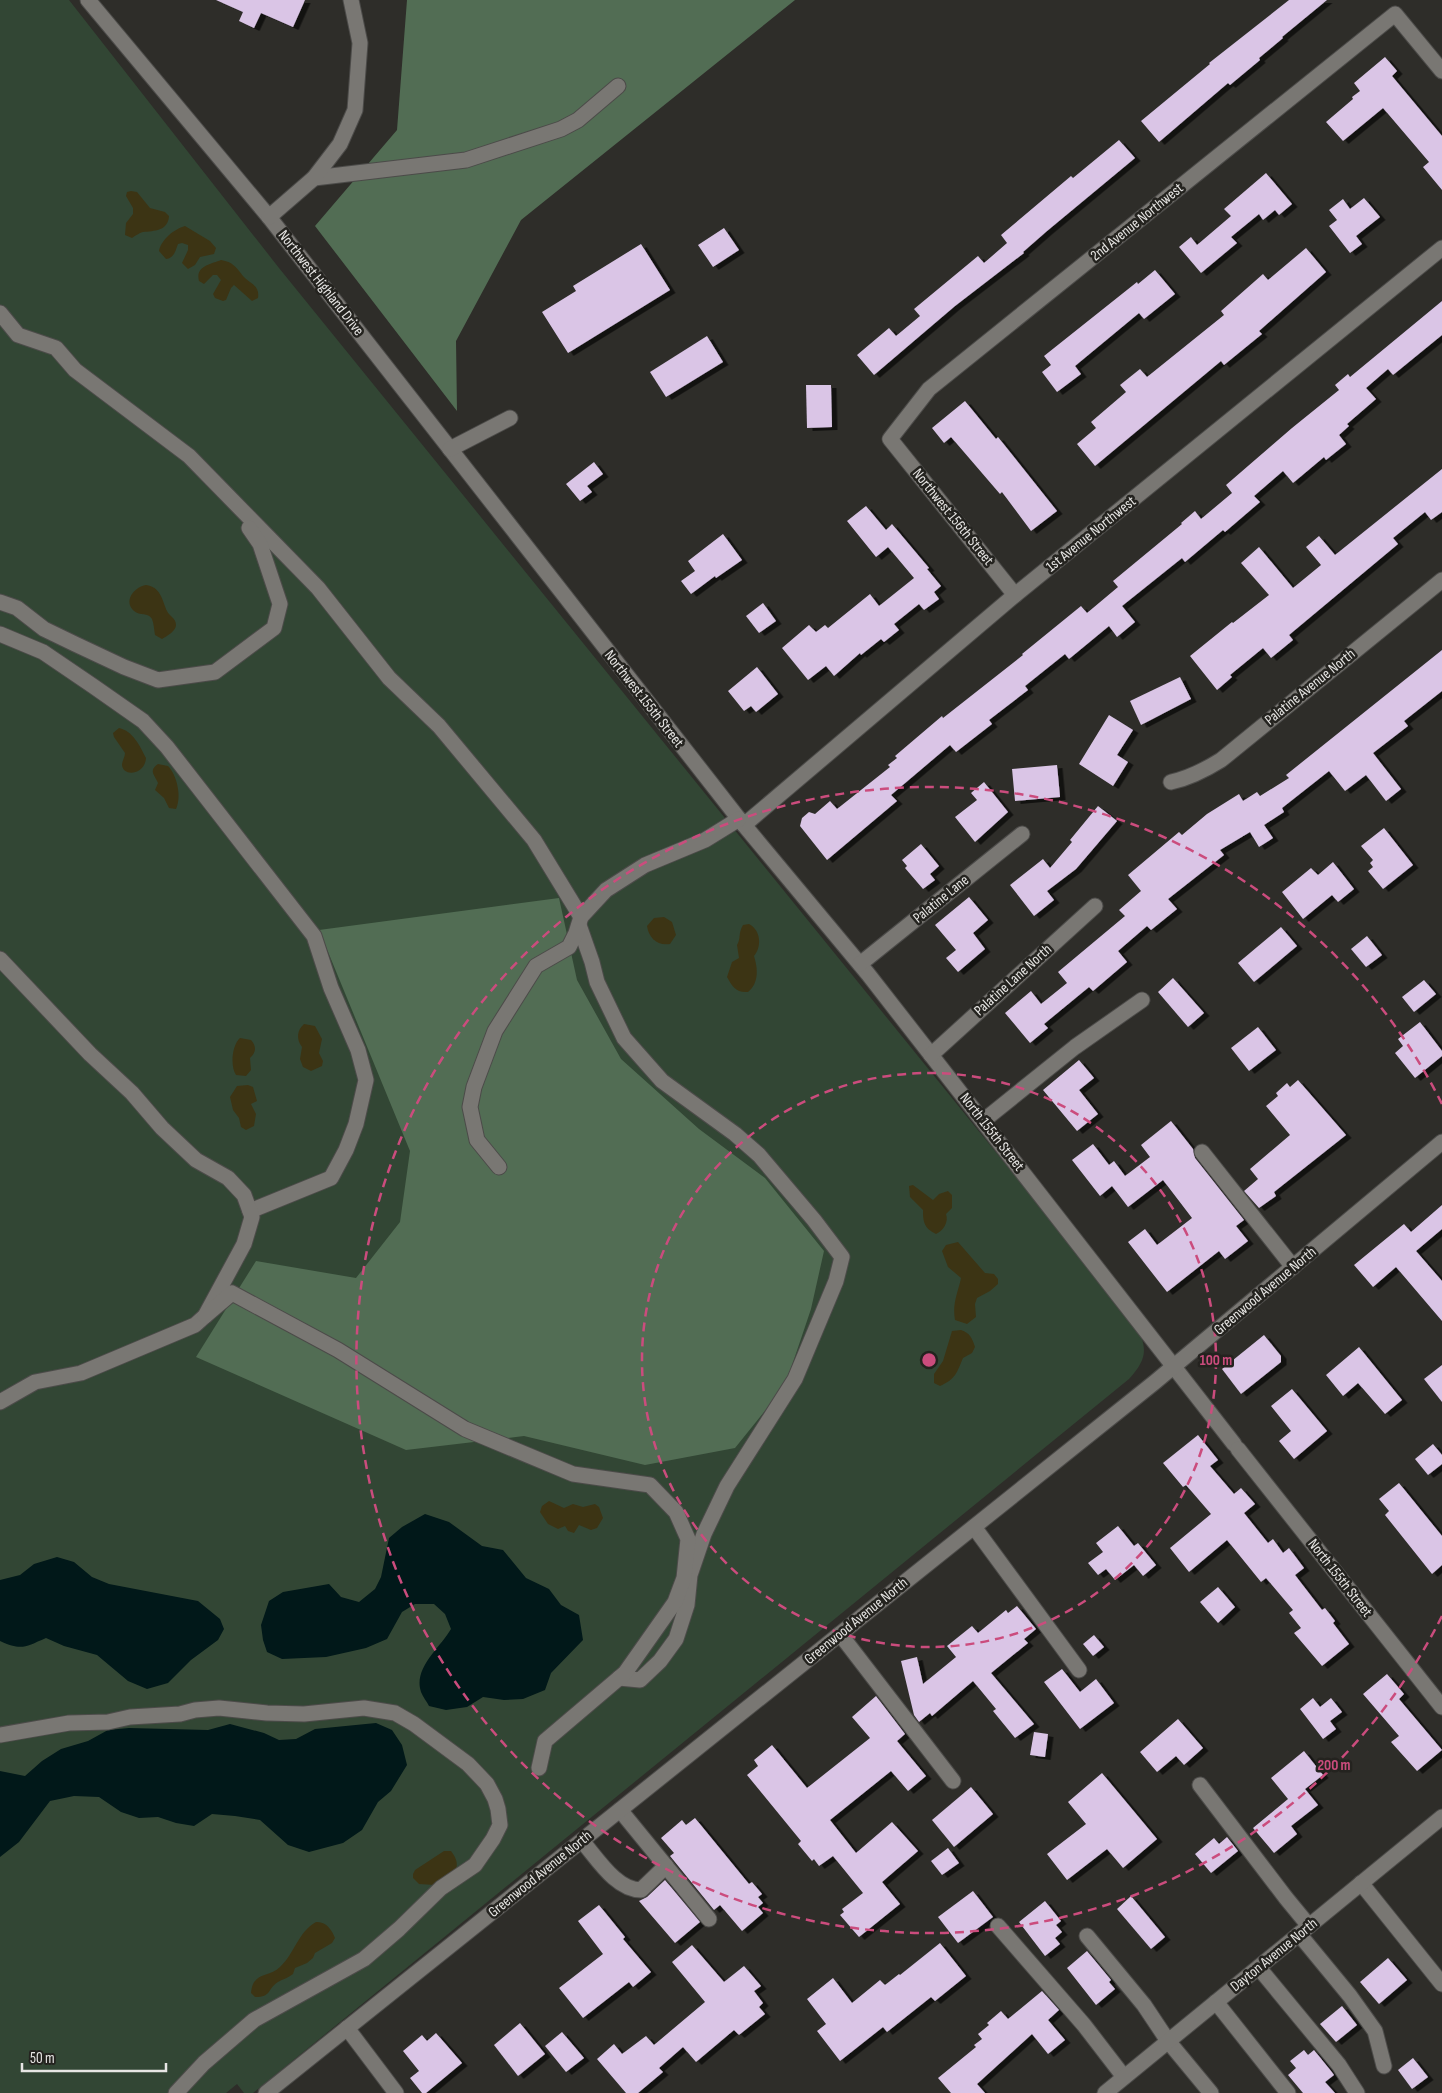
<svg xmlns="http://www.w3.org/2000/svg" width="1442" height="2093" font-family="'Sofia Sans Condensed',sans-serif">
<defs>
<filter id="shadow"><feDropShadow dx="5.5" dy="3" stdDeviation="0" flood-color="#0009"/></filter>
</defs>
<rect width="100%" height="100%" fill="#2e2d29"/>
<!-- green -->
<path fill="#324634" d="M0,0H69L279,268L1136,1325C1148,1349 1147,1359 1129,1379L253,2093H244L237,2084L226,2093H0Z"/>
<!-- forest -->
<g fill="#526d54">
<polygon points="407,0 795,0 521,220 456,341 457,411 315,226 397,130"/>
<polygon points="559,898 577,980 621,1059 699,1129 765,1178 824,1251 811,1309 785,1386 735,1448 645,1465 524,1436 406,1450 196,1357 256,1261 356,1278 400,1222 410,1151 319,930"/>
</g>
<!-- sand -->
<g fill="#3c3414">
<path d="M131,191L137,192L150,208L165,212L169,216C168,231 154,231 143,232C139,233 135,236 132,238L125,235L126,223L133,214V208L126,196L127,192Z"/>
<path d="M185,226L210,241L216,248L214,254L200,257L195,265L188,269L182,263L188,250V245L182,243L178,244C175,252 174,258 166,259L159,251C161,240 174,229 185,226Z"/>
<path d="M221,260C233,262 236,267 243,276C250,284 260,285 258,298L252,301L234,285L231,288L226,300L223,301L215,298L213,294L221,280L217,275H213L204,284L199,281C195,266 211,264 221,260Z"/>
<path d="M146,585C161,587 162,600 167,611C169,616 176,618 176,625C176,631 167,636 162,639L155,635C154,630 154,624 152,619C148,612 140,616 134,611C123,601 134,587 146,585Z"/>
<path d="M119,728C133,731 140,746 146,758C145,775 123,777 122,765C122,761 125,757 125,753L114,737L113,733Z"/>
<path d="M158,764L168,766C177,775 182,797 176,809L169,808L164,798L155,790L158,783C155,775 148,771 158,764Z"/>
<path d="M664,917L672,922L676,935L670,944C657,946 649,938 647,926L654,918Z"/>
<path d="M749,924C761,930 762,947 754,956C758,969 759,983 748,992C736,993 732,986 727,977L732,962L739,958L737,945C741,939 738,933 743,925Z"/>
<path d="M304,1024L315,1026L322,1039L319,1053L323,1061L322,1066L311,1071L303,1067L300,1059L302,1047C296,1039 297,1030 304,1024Z"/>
<path d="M240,1038L251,1040C257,1047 256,1052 250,1058L251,1070L246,1076L236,1075C230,1066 232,1045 240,1038Z"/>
<polygon points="248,1085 253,1087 257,1101 251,1104 256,1114 254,1126 246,1130 241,1127 239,1118 233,1110 230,1097 237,1086"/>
<path d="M913,1185L933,1200L939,1194L948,1191L952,1195V1208L946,1214C949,1222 943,1231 936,1234C924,1228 923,1222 923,1210L910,1197L909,1186Z"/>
<path d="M958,1242L985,1273L994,1274L998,1279V1284L990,1291L977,1298L975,1304L976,1317L967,1324L955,1320C952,1303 958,1293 961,1278L948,1267L942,1251L946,1245Z"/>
<path d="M961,1330C970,1333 972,1338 975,1347L972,1353L963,1358C957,1372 956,1379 940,1386L934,1383V1374L943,1361L952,1331Z"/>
<polygon points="549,1501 564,1508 573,1504 583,1507 595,1504 599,1507 603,1518 597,1528 591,1530 579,1525 574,1533 568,1531 565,1526 558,1529 548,1524 540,1512 542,1506"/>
<path d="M444,1851H451C456,1858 458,1862 456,1870L435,1885L419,1884L413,1878V1874L415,1870Z"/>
<path d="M316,1922C326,1921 332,1930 335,1938L332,1943L315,1953L313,1958L307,1963L295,1968L293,1974C288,1978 283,1979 278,1982C267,1989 272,1997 255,1997L251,1993C253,1971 269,1978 280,1967C295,1953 298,1932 316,1922Z"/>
</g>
<!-- water -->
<g fill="#011819">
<path d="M425,1514L449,1522L482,1546L503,1550L526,1578L549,1589L561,1605L579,1615L583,1640L551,1673L545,1690L523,1699L504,1700L483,1697L467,1707L446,1710L429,1706C427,1702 423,1697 421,1692C413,1668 440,1648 451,1629L445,1614L434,1604H415L402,1612L387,1639L366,1648L326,1657L282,1659L267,1652L263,1640L261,1625L269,1601L283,1592L329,1584L341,1597L359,1602L375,1589L381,1577L389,1538L402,1527Z"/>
<path d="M57,1557L74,1562L92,1577L109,1584L198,1601L220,1619L224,1629L218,1640L191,1660L168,1683L147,1689L128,1681L97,1655L64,1646L46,1638C25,1647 22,1651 0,1641V1580L20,1575L34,1564Z"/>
<polygon points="376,1723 392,1730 402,1745 407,1765 391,1791 378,1802 362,1830 343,1843 309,1852 288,1845 260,1820 235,1816 212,1814 194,1826 176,1823 158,1817 139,1818 121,1812 99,1797 74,1796 50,1801 19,1842 0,1857 0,1771 25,1776 42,1761 61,1749 88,1741 108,1730 129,1728 208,1730 230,1724 264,1733 279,1740 296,1739 315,1729"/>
</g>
<!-- building -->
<g fill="#dac5e6" filter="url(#shadow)">
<polygon points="216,0 305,0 293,27 261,13 254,28 239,21 243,12"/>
<polygon points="1289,0 1327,0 1282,37 1283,38 1259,58 1260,60 1230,85 1228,83 1159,142 1141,121 1210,64 1209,63"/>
<polygon points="1385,57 1397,71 1392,76 1442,136 1442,190 1423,167 1429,162 1383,108 1343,141 1326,122 1353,99 1352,97 1360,91 1354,83"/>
<polygon points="1119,140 1135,158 1047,231 1023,252 1024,253 955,306 874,375 857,355 889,328 896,336 920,316 914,309 978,256 984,263 1007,243 1001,235 1071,176 1073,178"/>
<polygon points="1266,173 1292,204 1279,215 1275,210 1263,220 1259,214 1231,237 1237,243 1201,273 1179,247 1191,237 1197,245 1231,216 1224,209"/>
<polygon points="1364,198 1380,217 1356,236 1362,244 1350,253 1329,226 1337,220 1329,210 1343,199 1350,209"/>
<polygon points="724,228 739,250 713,267 698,245"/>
<polygon points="641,244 670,290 568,353 542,312 576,291 573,286"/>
<polygon points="1306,248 1326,272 1259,331 1262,334 1224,365 1221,361 1095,466 1077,444 1096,428 1091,422 1126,392 1120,385 1140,369 1147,377 1224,315 1221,311 1263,274 1268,280"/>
<polygon points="1155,270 1175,294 1144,319 1139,313 1075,366 1081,374 1057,392 1042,372 1051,365 1044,356 1137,282 1138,284"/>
<polygon points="1442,301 1442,335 1393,375 1388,369 1366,388 1376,399 1347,424 1349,426 1339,435 1346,444 1326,460 1324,457 1293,483 1283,471 1254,496 1260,502 1225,532 1223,530 1185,562 1182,558 1122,606 1135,622 1117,637 1109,626 1069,659 1065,654 1025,686 1028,690 989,720 992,724 956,752 950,745 891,795 897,801 827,860 800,826 802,818 809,812 815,814 830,801 837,809 890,767 888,765 897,758 895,756 942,716 943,718 1023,655 1022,654 1081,606 1087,613 1118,587 1113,581 1182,524 1181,523 1195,511 1201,519 1232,493 1226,485 1292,428 1339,390 1335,385 1348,374 1350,377"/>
<polygon points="707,336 723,362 666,397 650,372"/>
<polygon points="806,385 831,385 832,427 807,428"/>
<polygon points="965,401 996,439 998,437 1057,511 1031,531 1002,492 1000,494 951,437 944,443 932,428"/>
<polygon points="594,462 603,474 587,486 592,492 580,501 566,484"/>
<polygon points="1442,469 1442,512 1431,520 1425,512 1393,538 1398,544 1289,635 1293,640 1271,658 1263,648 1230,675 1232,677 1217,690 1190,656 1232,622 1233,623 1269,595 1241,563 1259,547 1293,588 1321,565 1306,547 1319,536 1335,555"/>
<polygon points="866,506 886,530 892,524 929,568 927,569 941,586 934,592 939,599 924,610 919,604 894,624 899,630 884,642 881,639 861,655 860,653 834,676 826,666 808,680 782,648 809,625 816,632 825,625 828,628 870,594 879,606 914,578 888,547 876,557 847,521"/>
<polygon points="723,534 742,560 716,578 715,576 691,594 681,581 695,571 688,561"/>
<polygon points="763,603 776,621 759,633 746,616"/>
<polygon points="1442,650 1442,691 1404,721 1408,726 1373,753 1401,789 1386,801 1366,775 1345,791 1329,771 1282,808 1284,812 1264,825 1273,838 1259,847 1250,832 1220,850 1224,855 1168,899 1177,909 1151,930 1147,926 1118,951 1127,962 1093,991 1089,987 1044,1024 1048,1028 1030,1043 1005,1013 1031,991 1041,1004 1067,983 1058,972 1125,916 1119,910 1141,891 1128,875 1179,832 1182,835 1207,814 1239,794 1243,801 1257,792 1260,796 1289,778 1286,775"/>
<polygon points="757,667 778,694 756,712 751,706 744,711 728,691"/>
<polygon points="1180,677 1191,699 1141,725 1130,701"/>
<polygon points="1109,715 1133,730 1117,755 1128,762 1113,786 1079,764"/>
<polygon points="1057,765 1060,797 1015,801 1012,769"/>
<polygon points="984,782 1008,812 975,842 955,817 977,800 971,793"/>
<polygon points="1098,806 1117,821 1076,869 1047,891 1054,900 1034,916 1010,885 1043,859 1050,868 1072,842 1070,840"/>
<polygon points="1384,828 1413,865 1383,889 1368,871 1373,867 1370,863 1373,860 1361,846"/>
<polygon points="921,844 939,866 930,874 935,880 923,889 905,868 907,866 902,860"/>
<polygon points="1333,862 1354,889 1338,902 1332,895 1303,919 1282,892 1311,868 1318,875"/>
<polygon points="969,897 988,920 973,933 985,949 958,972 946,958 956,950 935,925"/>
<polygon points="1281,927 1297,946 1254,982 1238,963"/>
<polygon points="1367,936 1382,955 1366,967 1351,949"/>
<polygon points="1173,978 1204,1013 1188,1027 1158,992"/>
<polygon points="1424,980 1436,994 1414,1012 1402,997"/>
<polygon points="1420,1022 1442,1051 1442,1056 1415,1078 1395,1053 1403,1046 1398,1039"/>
<polygon points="1258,1027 1276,1050 1249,1071 1231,1048"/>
<polygon points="1079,1060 1094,1078 1079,1090 1098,1114 1077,1131 1043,1090"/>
<polygon points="1298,1080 1346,1135 1274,1192 1276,1196 1259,1208 1244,1191 1258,1179 1250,1169 1290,1135 1266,1106 1278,1096 1276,1093 1287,1083 1290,1087"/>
<polygon points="1171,1121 1193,1149 1195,1158 1244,1220 1236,1226 1248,1241 1225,1259 1219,1251 1167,1292 1128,1242 1145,1229 1157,1245 1192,1218 1163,1180 1128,1207 1112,1186 1100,1196 1072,1160 1093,1144 1109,1165 1114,1161 1125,1176 1150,1157 1141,1145"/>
<polygon points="1442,1205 1442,1229 1416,1251 1442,1281 1442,1321 1396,1267 1373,1287 1354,1265 1404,1224 1411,1232"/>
<polygon points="1264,1335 1281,1356 1281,1362 1241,1394 1222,1369"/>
<polygon points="1359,1347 1402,1400 1385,1414 1358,1383 1343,1396 1326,1375"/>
<polygon points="1442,1365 1442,1402 1424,1379"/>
<polygon points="1292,1389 1327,1431 1294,1459 1279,1441 1291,1431 1271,1406"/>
<polygon points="1198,1435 1218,1460 1210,1466 1234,1494 1241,1488 1255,1504 1244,1513 1268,1543 1273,1539 1283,1553 1289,1548 1304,1568 1295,1575 1322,1610 1325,1608 1335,1621 1333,1623 1349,1644 1322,1666 1294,1633 1301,1628 1289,1613 1293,1610 1266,1578 1261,1582 1227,1540 1189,1572 1170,1548 1211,1514 1186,1485 1183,1487 1163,1463"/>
<polygon points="1433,1444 1442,1455 1442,1464 1428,1475 1415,1459"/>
<polygon points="1399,1483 1442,1536 1442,1565 1432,1574 1385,1515 1389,1511 1379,1499"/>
<polygon points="1118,1526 1134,1546 1138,1543 1156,1565 1143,1576 1134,1565 1115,1580 1106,1569 1098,1575 1088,1563 1103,1552 1096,1543"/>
<polygon points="1218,1587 1235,1607 1218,1623 1200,1602"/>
<polygon points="1017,1606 1036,1629 1024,1639 1028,1643 991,1673 1034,1724 1015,1738 993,1711 996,1709 973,1681 932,1716 930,1713 919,1722 914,1715 901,1661 917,1657 923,1684 956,1657 947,1646 972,1626 978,1633 1006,1610 1008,1613"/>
<polygon points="1094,1635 1104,1647 1093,1656 1083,1644"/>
<polygon points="1062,1669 1080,1692 1096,1679 1114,1703 1080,1729 1044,1682"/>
<polygon points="1387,1674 1404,1694 1399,1699 1442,1750 1417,1771 1391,1742 1399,1736 1363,1694"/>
<polygon points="876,1696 905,1734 897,1741 926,1776 908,1791 891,1771 830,1820 856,1853 892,1822 918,1851 882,1882 900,1904 859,1937 840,1915 844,1912 842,1909 863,1893 833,1856 819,1866 814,1859 812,1861 798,1844 801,1841 747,1775 758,1766 754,1760 772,1745 807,1788 870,1738 852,1717"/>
<polygon points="1313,1698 1320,1707 1331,1698 1342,1712 1330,1721 1336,1729 1323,1739 1300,1709"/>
<polygon points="1178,1719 1203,1748 1184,1765 1176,1756 1157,1772 1140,1752"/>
<polygon points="1034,1732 1048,1734 1045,1757 1030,1755"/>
<polygon points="1304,1751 1323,1775 1305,1789 1318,1805 1291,1826 1297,1834 1274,1853 1253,1828 1288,1799 1271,1778"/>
<polygon points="1102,1773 1157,1839 1123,1868 1107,1849 1067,1880 1047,1854 1086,1824 1068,1802"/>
<polygon points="971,1787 993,1814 954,1847 932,1820"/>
<polygon points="695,1818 749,1884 752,1882 762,1894 758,1897 763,1903 758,1907 763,1913 742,1931 720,1905 714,1910 670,1856 674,1853 661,1838 682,1820 686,1825"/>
<polygon points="1227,1837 1238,1851 1211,1873 1195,1854 1214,1838 1219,1844"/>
<polygon points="948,1848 959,1863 942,1875 931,1861"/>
<polygon points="665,1880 700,1922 675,1943 639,1901 647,1897"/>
<polygon points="973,1891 993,1917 958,1943 938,1917"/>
<polygon points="1131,1896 1165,1937 1151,1949 1117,1909"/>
<polygon points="1045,1901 1061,1921 1056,1925 1062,1932 1055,1938 1060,1944 1045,1956 1019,1922"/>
<polygon points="599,1905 625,1937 623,1939 651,1972 633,1987 629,1982 583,2018 559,1988 603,1954 578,1921"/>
<polygon points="940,1943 966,1976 935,2001 931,1997 887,2032 883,2027 840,2061 817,2031 826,2024 807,1999 833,1978 852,2003 880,1980 885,1985 899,1974 900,1975"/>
<polygon points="692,1945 724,1982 744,1966 761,1986 754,1991 763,2003 759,2007 765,2014 739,2035 734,2030 696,2062 683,2047 659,2068 663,2072 638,2093 626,2093 597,2059 614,2044 622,2054 646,2036 654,2045 705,2002 672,1962"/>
<polygon points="1087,1951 1111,1980 1109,1982 1115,1989 1096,2005 1067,1968"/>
<polygon points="1388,1958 1407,1980 1379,2004 1360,1982"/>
<polygon points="1042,1991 1059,2010 1048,2020 1065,2040 1048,2054 1032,2034 977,2084 985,2093 951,2093 938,2078 976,2047 974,2045 982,2039 978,2034 989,2025 987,2023 1001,2011 1008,2019"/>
<polygon points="1342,2006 1357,2025 1336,2042 1320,2024"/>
<polygon points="520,2023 545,2054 518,2076 494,2045"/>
<polygon points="562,2032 584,2058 566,2072 545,2046"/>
<polygon points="436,2033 462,2063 426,2093 422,2093 410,2078 419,2071 403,2051 422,2035 427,2041"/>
<polygon points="1304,2050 1308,2055 1314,2050 1331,2071 1334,2075 1325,2082 1335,2093 1303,2093 1288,2075 1296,2068 1290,2061"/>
<polygon points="1413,2058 1428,2077 1412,2089 1398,2070"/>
</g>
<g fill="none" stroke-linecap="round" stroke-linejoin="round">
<!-- minor casing -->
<g stroke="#4c4b49" stroke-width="17">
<g id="minor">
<polyline points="88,0 269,217 739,819 868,974 1234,1444"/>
<polyline points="314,178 466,160 561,129 578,120 618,86"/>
<polyline points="269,217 314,178 340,144 355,110 360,43 351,0"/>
<polyline points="0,313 18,335 56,348 75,370 189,456 318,588 389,678 439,726 534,840 581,917"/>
<polyline points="450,449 510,418"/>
<polyline points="1015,595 890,439 929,389 1395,14 1442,71"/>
<polyline points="0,602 17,608 44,629 75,644 124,667 158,680 215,672 274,628 280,604 260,544 249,528"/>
<polyline points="0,634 43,652 93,686 143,721 167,747 314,936 331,988 358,1050 366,1080 356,1124 346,1150 331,1178 250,1211"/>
<path d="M1171,782C1190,778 1205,770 1221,760L1442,580"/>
<polyline points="744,825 1015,595 1442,248"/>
<polyline points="579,925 592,962 597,982 624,1038 662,1081 735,1134 759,1155 814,1220 842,1257 836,1281 795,1379 727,1486 704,1534 690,1575 687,1605 676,1639 660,1661 640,1680 619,1678"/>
<polyline points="0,959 90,1054 132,1093 162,1128 196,1160 228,1178 244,1195 252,1217 244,1244 205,1316 195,1325 81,1373 35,1382 0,1402"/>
<polyline points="860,964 1022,834"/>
<polyline points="931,1055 1095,906"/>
<polyline points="983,1121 1075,1047 1142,1000"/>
<polyline points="1202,1152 1293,1267"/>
<polyline points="499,1167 477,1140 470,1107 474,1087 495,1031 536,966 569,947 576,933 581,917 606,890 645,865 705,840 739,819"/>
<polyline points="205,1316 232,1293 338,1350 465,1429 573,1474 650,1485 676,1512 688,1539 684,1578 675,1602 625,1673 545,1741 539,1768"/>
<polyline points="1238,1449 1442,1707"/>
<polyline points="974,1527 1079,1670"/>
<polyline points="840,1634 953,1781"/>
<polyline points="0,1735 69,1723 108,1722 130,1717 180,1714 195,1710 219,1708 267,1713 304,1714 364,1708 395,1713 414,1724 468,1764 487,1784 495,1799 498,1809 500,1825 493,1839 475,1865 441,1888 399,1929 364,1959 254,2020 204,2063 176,2093"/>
<polyline points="1200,1785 1286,1898 1309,1926"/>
<polyline points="620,1810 709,1919"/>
<path d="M582,1841C597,1858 616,1890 641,1890L666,1866"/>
<polyline points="1361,1883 1442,1984"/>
<polyline points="998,1926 1084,2025 1124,2077"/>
<polyline points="1299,1934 1350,1996 1375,2031 1384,2066"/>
<polyline points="1087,1936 1144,2005 1168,2041 1211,2093"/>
<polyline points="1259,1968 1339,2065 1357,2093"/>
<polyline points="1216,2002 1288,2093"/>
<polyline points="347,2028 396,2093"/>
<polyline points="266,2093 1155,1382 1442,1142"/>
<polyline points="1105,2093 1442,1817"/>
</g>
</g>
<!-- minor -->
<use href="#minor" stroke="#797773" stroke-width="15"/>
</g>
<!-- distance rings -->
<g fill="none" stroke="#cb4c7d" stroke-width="2.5" stroke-dasharray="9 6">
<circle cx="929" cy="1360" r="287"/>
<path d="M1442 1616A573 573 0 1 1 1442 1104"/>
</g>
<g text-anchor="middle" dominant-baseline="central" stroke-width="5" stroke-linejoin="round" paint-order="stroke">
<!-- street labels -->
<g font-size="15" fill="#e7e6e4" stroke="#24231f">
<text transform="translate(1137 222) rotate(-39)">2nd Avenue Northwest</text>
<text transform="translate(321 283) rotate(52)">Northwest Highland Drive</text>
<text transform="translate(953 517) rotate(51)">Northwest 156th Street</text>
<text transform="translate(1091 534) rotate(-39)">1st Avenue Northwest</text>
<text transform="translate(1310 687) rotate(-39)">Palatine Avenue North</text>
<text transform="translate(644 699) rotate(52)">Northwest 155th Street</text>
<text transform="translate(941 899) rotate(-39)">Palatine Lane</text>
<text transform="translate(1013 980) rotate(-42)">Palatine Lane North</text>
<text transform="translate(992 1132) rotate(52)">North 155th Street</text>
<text transform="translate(1265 1291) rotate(-40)">Greenwood Avenue North</text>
<text transform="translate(1340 1578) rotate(52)">North 155th Street</text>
<text transform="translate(856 1621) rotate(-39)">Greenwood Avenue North</text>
<text transform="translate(540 1874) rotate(-39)">Greenwood Avenue North</text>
<text transform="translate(1274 1955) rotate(-39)">Dayton Avenue North</text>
</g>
</g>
<circle cx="929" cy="1360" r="8" fill="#cb4c7d" stroke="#24231f" stroke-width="2.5"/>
<g font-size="15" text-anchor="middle" font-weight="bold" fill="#cb4c7d" stroke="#24231f" stroke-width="5" stroke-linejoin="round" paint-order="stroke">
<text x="1216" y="1365">100 m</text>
<text x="1334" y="1770">200 m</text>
</g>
<!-- scale -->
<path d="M22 2063v8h144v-8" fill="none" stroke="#e7e6e4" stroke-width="2.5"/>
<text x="30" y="2063" font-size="15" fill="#e7e6e4" stroke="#24231f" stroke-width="4" paint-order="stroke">50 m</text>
</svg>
